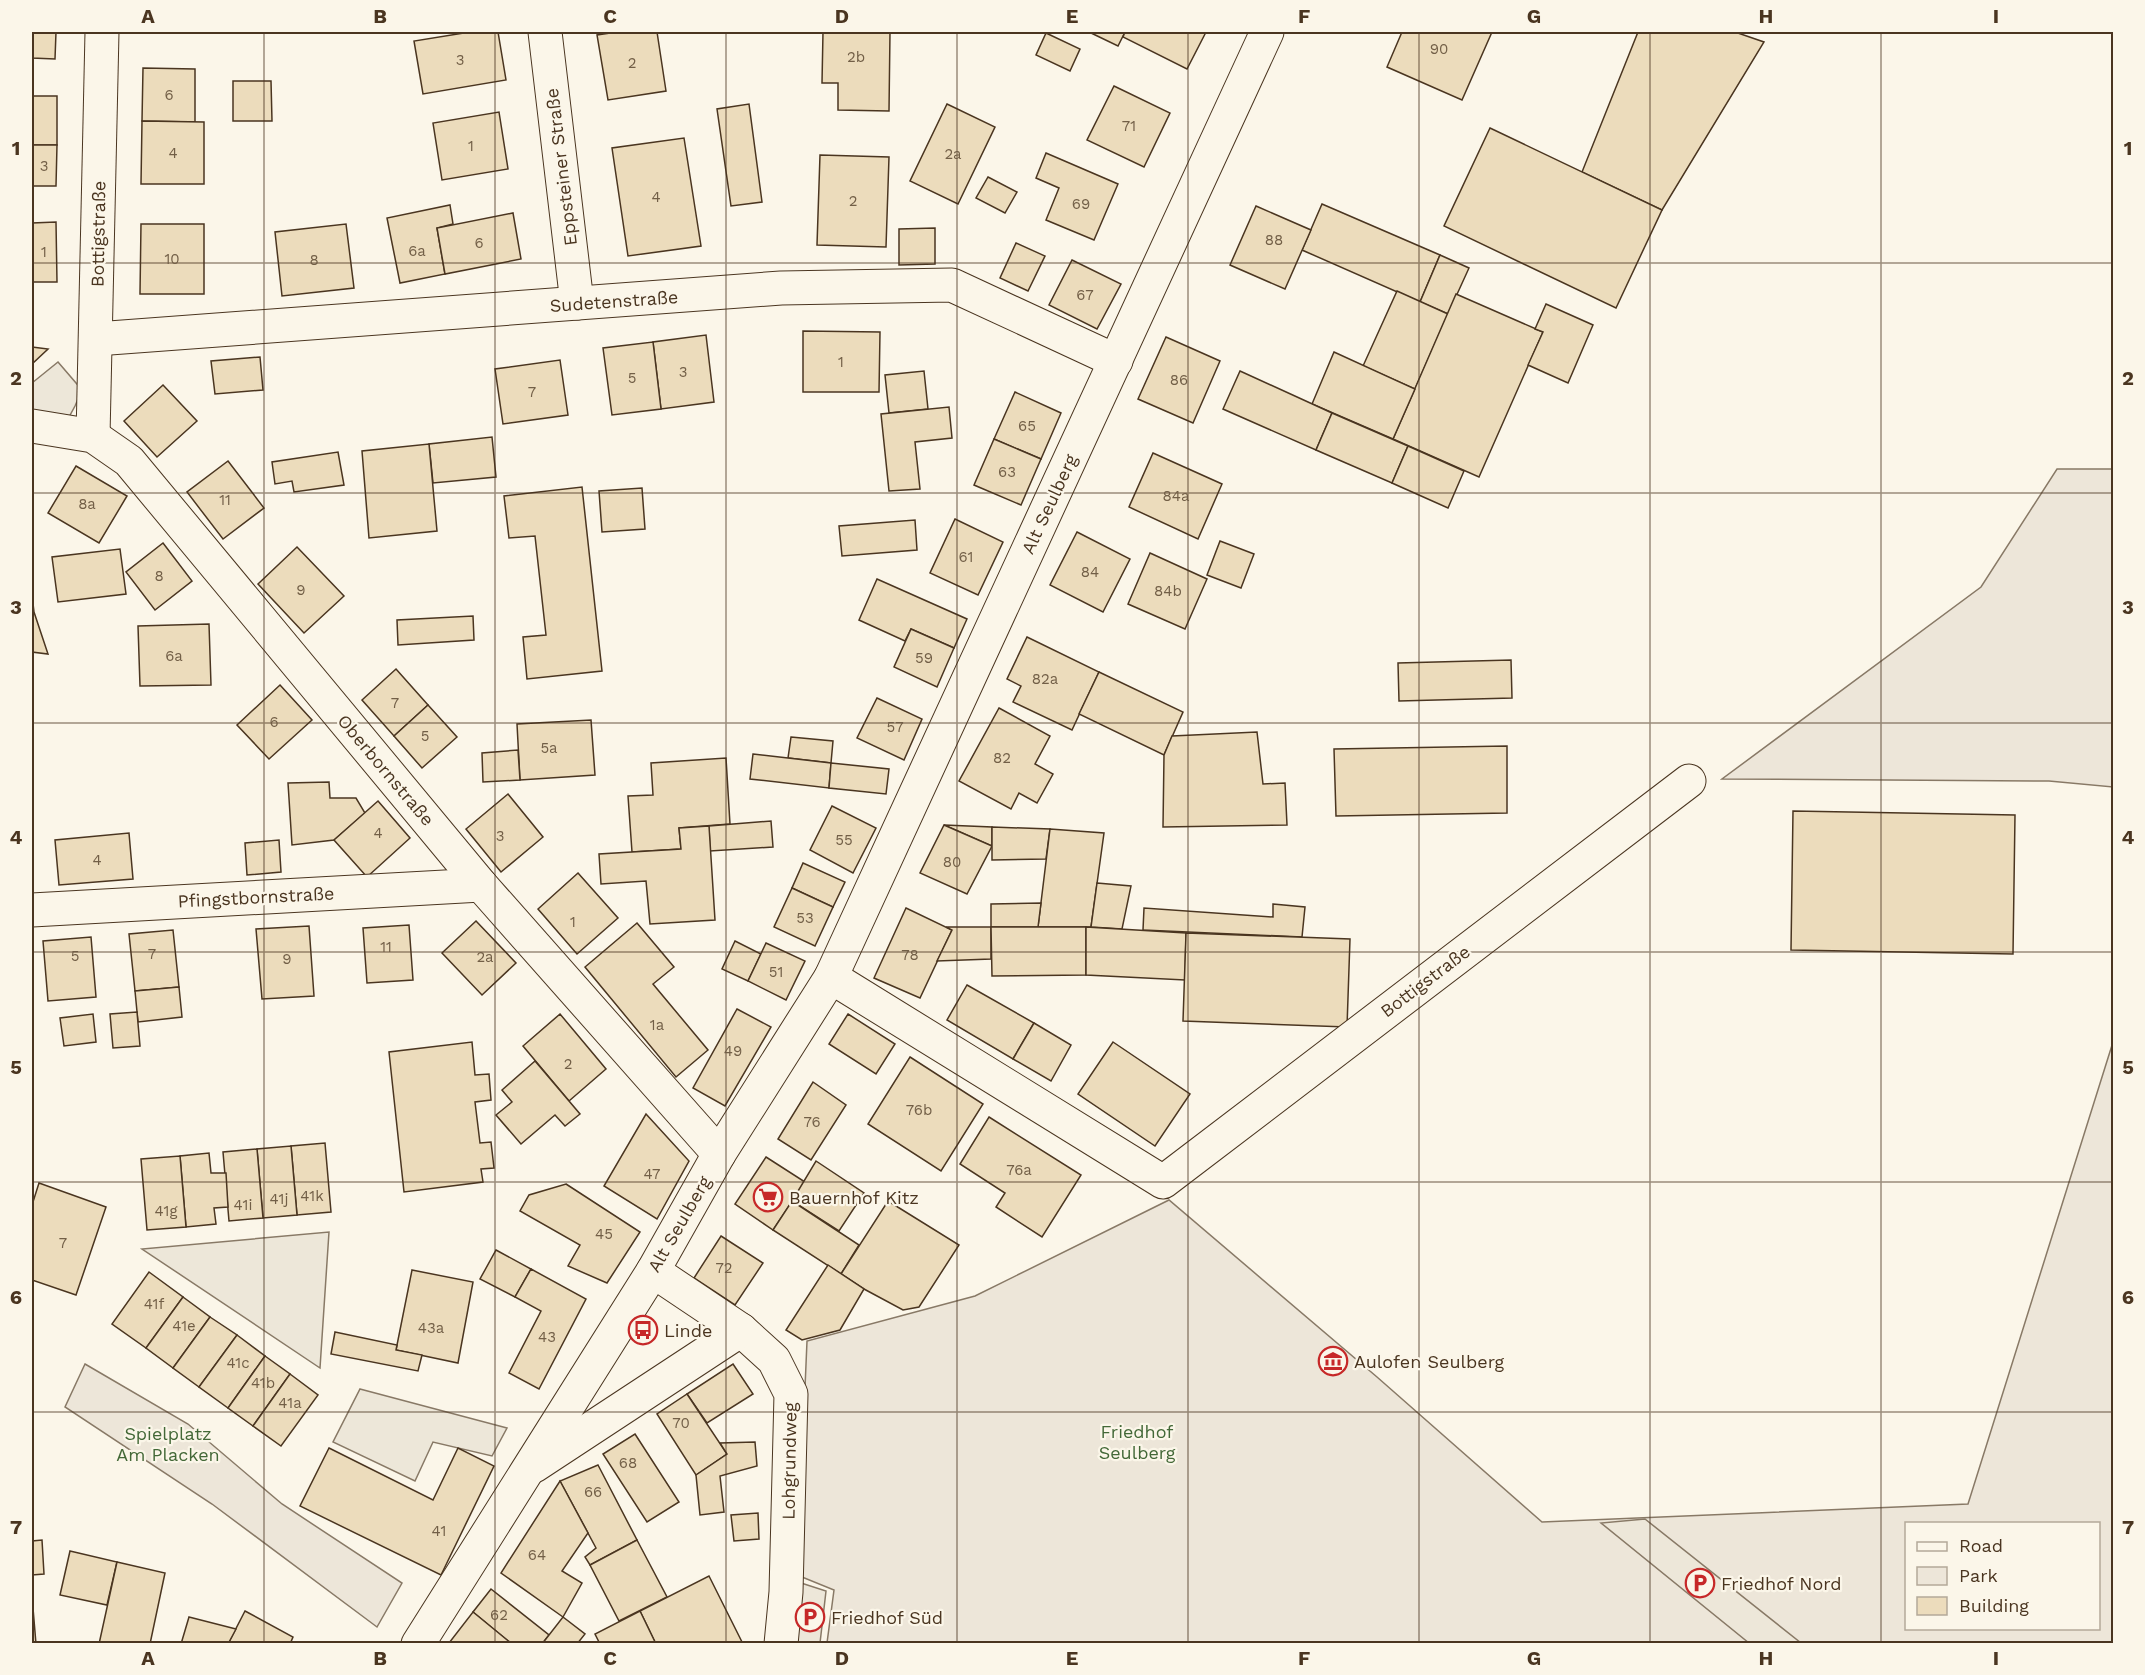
<svg xmlns="http://www.w3.org/2000/svg" width="2145" height="1675" font-family="'Work Sans',sans-serif">
<rect width="100%" height="100%" fill="#fbf6e9"/>
<!-- green -->
<g fill="#ede6d9" stroke="#887966" stroke-width="1.5" fill-rule="evenodd">
<polygon points="2057,469 2113,469 2113,787 2049,781 1722,779 1981,587"/>
<path d="M2113,1042V1643H827L834,1590L797,1575L807,1341L975,1296L1169,1200L1377,1377L1542,1522L1968,1504ZM1906,1524H2098V1628H1906Z"/>
<polygon points="85,1364 188,1424 282,1504 402,1583 377,1627 212,1504 65,1407"/>
</g>
<!-- parking -->
<g fill="#ede7d9" stroke="#887966" stroke-width="1.5">
<polygon points="58,362 82,390 75,406 69,417 32,417 32,383"/>
<polygon points="329,1232 320,1368 142,1249"/>
<polygon points="360,1389 507,1428 492,1456 433,1442 415,1481 333,1442"/>
<polygon points="1645,1519 1801,1643 1749,1643 1601,1523"/>
<polygon points="798,1582 826,1591 820,1643 795,1644"/>
</g>
<!-- building -->
<g fill="#ecdcbc" stroke="#4a3520" stroke-width="1.5">
<polygon points="32,32 56,32 55,59 32,58"/>
<polygon points="470,32 498,32 506,80 423,94 414,41"/>
<polygon points="617,32 657,32 666,91 608,100 597,35"/>
<polygon points="823,32 890,32 889,111 838,110 838,83 822,83"/>
<polygon points="1089,32 1125,32 1118,46"/>
<polygon points="1125,32 1206,32 1187,69 1123,37"/>
<polygon points="1402,32 1492,32 1462,100 1387,67"/>
<polygon points="1638,32 1735,32 1764,42 1662,210 1582,172"/>
<polygon points="1046,33 1080,49 1070,71 1036,55"/>
<polygon points="143,68 195,69 195,122 142,121"/>
<polygon points="233,81 271,81 272,121 233,121"/>
<polygon points="1114,86 1170,113 1144,167 1087,140"/>
<rect x="32" y="96" width="25" height="49"/>
<polygon points="749,104 762,202 731,206 717,109"/>
<polygon points="947,104 995,127 958,204 910,181"/>
<polygon points="499,112 508,169 442,180 433,123"/>
<polygon points="142,121 204,122 204,184 141,184"/>
<polygon points="1490,128 1662,210 1616,308 1444,226"/>
<polygon points="684,138 701,246 628,256 612,148"/>
<polygon points="32,145 57,145 56,186 32,186"/>
<polygon points="1046,153 1118,184 1094,240 1046,220 1059,188 1036,178"/>
<polygon points="820,155 889,157 886,247 817,245"/>
<polygon points="988,177 1017,192 1005,213 976,198"/>
<polygon points="1322,204 1440,255 1420,302 1302,250"/>
<polygon points="450,205 453,224 437,228 445,274 400,283 387,218"/>
<polygon points="1256,206 1311,230 1285,289 1230,265"/>
<polygon points="513,213 521,259 445,274 437,228"/>
<polygon points="56,222 57,282 32,282 32,223"/>
<polygon points="141,224 204,224 204,294 140,294"/>
<polygon points="346,224 354,288 282,296 275,232"/>
<polygon points="935,228 935,264 899,265 899,229"/>
<polygon points="1016,243 1045,256 1028,291 1000,278"/>
<polygon points="1440,255 1469,268 1448,314 1420,302"/>
<polygon points="1072,260 1121,284 1097,329 1049,305"/>
<polygon points="1397,291 1448,314 1415,389 1363,366"/>
<polygon points="1456,294 1543,332 1479,477 1393,439"/>
<polygon points="1546,304 1593,325 1568,383 1528,365 1543,332 1535,329"/>
<polygon points="803,331 880,332 879,392 803,392"/>
<polygon points="706,335 714,402 661,409 653,342"/>
<polygon points="1166,337 1220,361 1193,423 1138,399"/>
<polygon points="653,342 661,409 612,415 603,348"/>
<polygon points="32,347 48,349 32,364"/>
<polygon points="1334,352 1415,389 1393,439 1312,404"/>
<polygon points="260,357 263,390 215,394 211,361"/>
<polygon points="560,360 568,415 503,424 495,369"/>
<polygon points="924,371 928,409 889,413 885,375"/>
<polygon points="1240,371 1332,413 1316,450 1223,409"/>
<polygon points="163,385 197,421 157,457 124,421"/>
<polygon points="1015,392 1061,413 1041,459 994,439"/>
<polygon points="949,407 952,438 915,442 920,489 889,491 881,414"/>
<polygon points="1332,413 1408,446 1392,483 1316,450"/>
<polygon points="492,437 496,477 433,483 429,444"/>
<polygon points="994,439 1041,459 1021,505 974,485"/>
<polygon points="429,444 437,531 369,538 362,451"/>
<polygon points="1408,446 1464,471 1448,508 1392,483"/>
<polygon points="338,452 344,485 294,492 292,481 275,484 272,462"/>
<polygon points="1153,453 1222,484 1198,539 1129,507"/>
<polygon points="228,461 264,508 223,539 187,492"/>
<polygon points="76,466 127,496 99,543 48,513"/>
<polygon points="582,487 602,671 527,679 523,637 546,635 535,536 509,538 504,496"/>
<polygon points="642,488 645,529 602,532 599,491"/>
<polygon points="955,519 1003,542 978,595 930,573"/>
<polygon points="915,520 917,550 842,556 839,526"/>
<polygon points="1077,532 1130,559 1103,612 1050,585"/>
<polygon points="1220,541 1254,554 1241,588 1207,575"/>
<polygon points="163,543 192,581 155,610 126,572"/>
<polygon points="297,547 344,596 304,633 258,584"/>
<polygon points="120,549 126,594 58,602 52,557"/>
<polygon points="1150,553 1207,579 1185,629 1128,604"/>
<polygon points="877,579 967,619 954,648 911,629 905,641 859,620"/>
<polygon points="32,595 34,612 48,654 32,652"/>
<polygon points="473,616 474,640 398,645 397,620"/>
<polygon points="209,624 211,685 140,686 138,626"/>
<polygon points="911,629 954,648 937,687 894,667"/>
<polygon points="1027,637 1099,672 1072,730 1013,702 1021,686 1007,679"/>
<polygon points="1511,660 1512,698 1399,701 1398,663"/>
<polygon points="396,669 428,705 394,736 362,700"/>
<polygon points="1099,672 1183,712 1164,755 1079,714"/>
<polygon points="280,685 312,720 269,759 237,725"/>
<polygon points="877,698 922,719 904,760 857,738"/>
<polygon points="428,705 457,737 422,768 394,736"/>
<polygon points="999,708 1050,736 1035,764 1053,774 1037,803 1019,793 1011,809 959,781"/>
<polygon points="591,720 595,775 520,780 517,724"/>
<polygon points="1257,732 1263,784 1285,783 1287,825 1163,827 1164,755 1172,736"/>
<polygon points="791,737 833,741 831,763 788,758"/>
<polygon points="1507,746 1507,813 1336,816 1334,749"/>
<polygon points="518,750 520,780 483,782 482,753"/>
<polygon points="753,754 831,763 829,788 750,779"/>
<polygon points="726,758 730,824 679,828 681,849 632,852 628,796 653,795 651,763"/>
<polygon points="831,763 889,769 886,794 829,788"/>
<polygon points="329,782 330,798 356,798 365,813 334,840 292,845 288,783"/>
<polygon points="508,794 543,837 501,872 466,829"/>
<polygon points="378,801 410,838 367,877 334,840"/>
<polygon points="832,806 876,828 853,873 810,850"/>
<polygon points="1793,811 2015,815 2013,954 1791,950"/>
<polygon points="771,821 773,847 710,851 709,826"/>
<polygon points="944,825 992,827 992,846"/>
<polygon points="944,825 992,846 967,894 920,873"/>
<polygon points="709,826 715,920 650,924 646,881 601,884 599,854 681,849 679,828"/>
<polygon points="992,827 1050,829 1046,859 992,860"/>
<polygon points="1050,829 1104,833 1091,927 1038,927"/>
<polygon points="129,833 133,879 59,885 55,840"/>
<polygon points="279,840 281,872 247,875 245,843"/>
<polygon points="803,863 845,882 833,907 792,888"/>
<polygon points="578,873 618,918 577,954 538,909"/>
<polygon points="1097,883 1131,886 1122,929 1091,927"/>
<polygon points="792,888 833,907 815,946 774,927"/>
<polygon points="1041,903 1038,927 991,927 991,904"/>
<polygon points="1273,904 1305,907 1302,937 1143,930 1144,908 1273,917"/>
<polygon points="906,908 952,930 920,998 874,978"/>
<polygon points="476,921 516,963 482,995 442,953"/>
<polygon points="637,923 674,967 653,984 708,1050 676,1077 585,967"/>
<polygon points="409,925 413,980 367,983 363,928"/>
<polygon points="309,926 314,996 262,999 256,929"/>
<polygon points="946,927 991,927 991,959 937,961 952,930"/>
<polygon points="991,927 1086,927 1086,975 992,976"/>
<polygon points="1086,927 1186,933 1185,980 1086,975"/>
<polygon points="173,930 179,987 135,991 129,934"/>
<polygon points="1186,933 1350,939 1347,1027 1183,1021"/>
<polygon points="91,937 96,997 48,1001 43,941"/>
<polygon points="735,941 761,954 748,981 722,969"/>
<polygon points="766,943 805,961 786,1000 748,981"/>
<polygon points="967,985 1034,1023 1013,1059 947,1020"/>
<polygon points="179,987 182,1017 138,1022 135,991"/>
<polygon points="737,1009 771,1027 725,1106 693,1088"/>
<polygon points="137,1012 140,1046 113,1048 110,1014"/>
<polygon points="93,1014 96,1042 64,1046 60,1018"/>
<polygon points="560,1014 606,1069 569,1101 523,1046"/>
<polygon points="848,1014 895,1044 876,1074 829,1044"/>
<polygon points="1034,1023 1071,1045 1051,1081 1013,1059"/>
<polygon points="472,1042 475,1075 489,1074 491,1100 475,1102 480,1143 491,1142 494,1168 481,1169 483,1182 404,1192 389,1052"/>
<polygon points="1113,1042 1190,1094 1155,1146 1078,1094"/>
<polygon points="910,1057 983,1104 941,1171 868,1124"/>
<polygon points="535,1061 580,1114 565,1126 555,1115 521,1144 496,1115 512,1102 502,1090"/>
<polygon points="813,1082 846,1105 811,1160 778,1139"/>
<polygon points="646,1114 689,1161 657,1219 604,1186"/>
<polygon points="989,1117 1081,1175 1042,1237 996,1207 1005,1193 960,1164"/>
<polygon points="325,1143 331,1212 297,1215 291,1146"/>
<polygon points="291,1146 297,1215 263,1218 257,1149"/>
<polygon points="257,1149 263,1218 229,1221 223,1152"/>
<polygon points="209,1153 211,1173 226,1173 228,1207 214,1208 216,1224 186,1227 180,1156"/>
<polygon points="180,1156 186,1227 147,1230 141,1159"/>
<polygon points="766,1157 805,1182 773,1230 735,1204"/>
<polygon points="816,1161 864,1193 839,1231 792,1201"/>
<polygon points="39,1183 106,1207 76,1295 32,1280 32,1205"/>
<polygon points="566,1184 640,1232 607,1283 568,1266 580,1245 520,1211 529,1195"/>
<polygon points="792,1201 859,1245 841,1274 773,1230"/>
<polygon points="888,1201 959,1245 919,1307 903,1310 864,1289 841,1274"/>
<polygon points="721,1236 763,1263 735,1305 694,1278"/>
<polygon points="496,1250 531,1269 515,1297 480,1279"/>
<polygon points="828,1265 864,1289 840,1330 802,1340 786,1330"/>
<polygon points="531,1269 586,1299 539,1389 509,1373 541,1311 515,1297"/>
<polygon points="412,1270 473,1282 458,1363 396,1350"/>
<polygon points="149,1272 183,1297 146,1348 112,1324"/>
<polygon points="183,1297 210,1317 173,1368 146,1348"/>
<polygon points="210,1317 237,1335 199,1387 173,1368"/>
<polygon points="335,1332 397,1345 396,1350 422,1355 418,1371 331,1354"/>
<polygon points="237,1335 265,1356 228,1408 199,1387"/>
<polygon points="265,1356 290,1374 253,1426 228,1408"/>
<polygon points="733,1364 753,1394 707,1423 687,1394"/>
<polygon points="290,1374 318,1395 281,1446 253,1426"/>
<polygon points="687,1394 727,1454 696,1475 657,1414"/>
<polygon points="635,1434 679,1502 647,1522 603,1454"/>
<polygon points="755,1442 757,1466 720,1476 724,1512 700,1515 696,1475 727,1454 720,1443"/>
<polygon points="329,1448 433,1500 458,1448 494,1466 441,1575 300,1506"/>
<polygon points="598,1465 637,1540 590,1565 585,1557 596,1548 560,1481"/>
<polygon points="560,1481 588,1533 562,1571 582,1583 563,1617 501,1573"/>
<polygon points="758,1513 759,1539 734,1541 731,1515"/>
<polygon points="42,1540 44,1574 32,1575 32,1541"/>
<polygon points="637,1540 667,1597 619,1621 590,1565"/>
<polygon points="70,1551 117,1562 107,1605 60,1595"/>
<polygon points="117,1562 165,1573 150,1644 99,1644"/>
<polygon points="709,1576 743,1644 656,1644 640,1611"/>
<polygon points="491,1589 549,1635 542,1644 512,1644 473,1612"/>
<polygon points="32,1608 33,1608 36,1644 32,1644"/>
<polygon points="245,1611 293,1637 290,1644 228,1644"/>
<polygon points="640,1611 656,1644 600,1644 595,1634"/>
<polygon points="473,1612 512,1644 449,1643"/>
<polygon points="189,1617 236,1629 228,1644 181,1644"/>
<polygon points="563,1617 585,1634 577,1644 542,1644"/>
</g>
<g fill="none" stroke-linecap="round" stroke-linejoin="round">
<!-- minor casing -->
<g stroke="#4a3520" stroke-width="35">
<g id="minor">
<polyline points="545,32 577,303"/>
<polyline points="96,339 781,288 952,285 1116,361"/>
<polyline points="32,426 93,436 129,461 481,885 719,1154"/>
<polyline points="93,436 102,32"/>
<polyline points="32,910 481,885"/>
<polyline points="831,977 1163,1182 1689,781"/>
<polyline points="653,1271 741,1330 774,1360 791,1394 786,1592 781,1644"/>
<polyline points="534,1466 741,1330"/>
<polyline points="418,1644 653,1271 719,1154 831,977 1267,32"/>
</g>
</g>
<!-- minor -->
<use href="#minor" stroke="#fbf6e9" stroke-width="33"/>
</g>
<!-- grid -->
<path fill="none" stroke="#4a3520" stroke-width="1.5" stroke-opacity="0.55" d="M264,32V1644M495,32V1644M726,32V1644M957,32V1644M1188,32V1644M1419,32V1644M1650,32V1644M1881,32V1644M32,263H2114M32,493H2114M32,723H2114M32,952H2114M32,1182H2114M32,1412H2114"/>
<!-- icons -->
<defs>
<g id="supermarket-ring" transform="scale(1.5)"><circle r="9.5" fill="#fbf6e9" stroke="#c62828" stroke-width="1.5"/><path d="M-6-5.5h2.5l.6 2H6L4.5 2H-2.5L-4.4-4H-6ZM-1.5 3.2a1.3 1.3 0 1 0 .1 0ZM3 3.2a1.3 1.3 0 1 0 .1 0Z" fill="#c62828"/></g>
<g id="bus-ring" transform="scale(1.5)"><circle r="9.5" fill="#fbf6e9" stroke="#c62828" stroke-width="1.5"/><path d="M-5-6H5V4H4V6H2V4H-2V6H-4V4H-5ZM-3.5-4V0h7V-4ZM-3.5 1.2v1.5H-2V1.2ZM2 1.2v1.5H3.5V1.2Z" fill="#c62828"/></g>
<g id="museum-ring" transform="scale(1.5)"><circle r="9.5" fill="#fbf6e9" stroke="#c62828" stroke-width="1.5"/><path d="M0-6L6-3V-2H-6V-3ZM-5-1h2V3h-2ZM-1-1h2V3h-2ZM3-1h2V3H3ZM-6 4H6V6H-6Z" fill="#c62828"/></g>
<g id="parking-ring" transform="scale(1.5)"><circle r="9.5" fill="#fbf6e9" stroke="#c62828" stroke-width="1.5"/><path d="M-3.5-5.5H1a3.5 3.5 0 0 1 0 7H-1V5.5H-3.5ZM-1-3.4V-.6H.8a1.4 1.4 0 0 0 0-2.8Z" fill="#c62828"/></g>
</defs>
<g fill-rule="evenodd">
<use href="#supermarket-ring" x="768" y="1197"/>
<use href="#bus-ring" x="643" y="1330"/>
<use href="#museum-ring" x="1333" y="1361"/>
<use href="#parking-ring" x="1700" y="1583"/>
<use href="#parking-ring" x="810" y="1617"/>
</g>
<g text-anchor="middle" dominant-baseline="central" stroke-width="4.5" stroke-linejoin="round" paint-order="stroke">
<!-- number labels -->
<g font-size="15" fill="#725f47">
<text x="1439" y="49">90</text>
<text x="856" y="57">2b</text>
<text x="460" y="60">3</text>
<text x="632" y="63">2</text>
<text x="169" y="95">6</text>
<text x="1129" y="126">71</text>
<text x="471" y="146">1</text>
<text x="173" y="153">4</text>
<text x="953" y="154">2a</text>
<text x="44" y="166">3</text>
<text x="656" y="197">4</text>
<text x="853" y="201">2</text>
<text x="1081" y="204">69</text>
<text x="1274" y="240">88</text>
<text x="479" y="243">6</text>
<text x="417" y="251">6a</text>
<text x="44" y="252">1</text>
<text x="172" y="259">10</text>
<text x="314" y="260">8</text>
<text x="1085" y="295">67</text>
<text x="841" y="362">1</text>
<text x="683" y="372">3</text>
<text x="632" y="378">5</text>
<text x="1179" y="380">86</text>
<text x="532" y="392">7</text>
<text x="1027" y="426">65</text>
<text x="1007" y="472">63</text>
<text x="1176" y="496">84a</text>
<text x="225" y="500">11</text>
<text x="87" y="504">8a</text>
<text x="966" y="557">61</text>
<text x="1090" y="572">84</text>
<text x="159" y="576">8</text>
<text x="301" y="590">9</text>
<text x="1168" y="591">84b</text>
<text x="174" y="656">6a</text>
<text x="924" y="658">59</text>
<text x="1045" y="679">82a</text>
<text x="395" y="703">7</text>
<text x="274" y="722">6</text>
<text x="895" y="727">57</text>
<text x="425" y="736">5</text>
<text x="549" y="748">5a</text>
<text x="1002" y="758">82</text>
<text x="378" y="833">4</text>
<text x="500" y="836">3</text>
<text x="844" y="840">55</text>
<text x="97" y="860">4</text>
<text x="952" y="862">80</text>
<text x="805" y="918">53</text>
<text x="573" y="922">1</text>
<text x="386" y="947">11</text>
<text x="152" y="954">7</text>
<text x="910" y="955">78</text>
<text x="75" y="956">5</text>
<text x="485" y="957">2a</text>
<text x="287" y="959">9</text>
<text x="776" y="972">51</text>
<text x="657" y="1025">1a</text>
<text x="733" y="1051">49</text>
<text x="568" y="1064">2</text>
<text x="919" y="1110">76b</text>
<text x="812" y="1122">76</text>
<text x="1019" y="1170">76a</text>
<text x="652" y="1174">47</text>
<text x="312" y="1196">41k</text>
<text x="279" y="1199">41j</text>
<text x="243" y="1205">41i</text>
<text x="166" y="1211">41g</text>
<text x="604" y="1234">45</text>
<text x="63" y="1243">7</text>
<text x="724" y="1268">72</text>
<text x="154" y="1304">41f</text>
<text x="184" y="1326">41e</text>
<text x="431" y="1328">43a</text>
<text x="547" y="1337">43</text>
<text x="238" y="1363">41c</text>
<text x="263" y="1383">41b</text>
<text x="290" y="1403">41a</text>
<text x="681" y="1423">70</text>
<text x="628" y="1463">68</text>
<text x="593" y="1492">66</text>
<text x="439" y="1531">41</text>
<text x="537" y="1555">64</text>
<text x="499" y="1615">62</text>
</g>
<!-- street labels -->
<g font-size="18" fill="#4a3520" stroke="#fbf6e9">
<text transform="translate(561 167) rotate(-97)">Eppsteiner Straße</text>
<text transform="translate(98 234) rotate(-89)">Bottigstraße</text>
<text transform="translate(614 301) rotate(-4)">Sudetenstraße</text>
<text transform="translate(1049 504) rotate(-65)">Alt Seulberg</text>
<text transform="translate(386 770) rotate(50)">Oberbornstraße</text>
<text transform="translate(256 897) rotate(-3)">Pfingstbornstraße</text>
<text transform="translate(1425 981) rotate(-37)">Bottigstraße</text>
<text transform="translate(679 1224) rotate(-60)">Alt Seulberg</text>
<text transform="translate(789 1461) rotate(-89)">Lohgrundweg</text>
</g>
<!-- poi labels -->
<g font-size="18" fill="#4a3520" stroke="#fbf6e9" text-anchor="start">
<text x="789" y="1197">Bauernhof Kitz</text>
<text x="664" y="1330">Linde</text>
<text x="1354" y="1361">Aulofen Seulberg</text>
<text x="1721" y="1583">Friedhof Nord</text>
<text x="831" y="1617">Friedhof Süd</text>
</g>
<!-- park labels -->
<g font-size="18" fill="#436837" stroke="#fbf6e9">
<text x="1137" y="1431">Friedhof<tspan x="1137" dy="21">Seulberg</tspan></text>
<text x="168" y="1433">Spielplatz<tspan x="168" dy="21">Am Placken</tspan></text>
</g>
</g>
<!-- border -->
<rect width="2145" height="1675" fill="none" stroke="#fbf6e9" stroke-width="66"/>
<!-- legend -->
<rect x="1905" y="1522" width="195" height="108" fill="#fbf6e9" stroke="#b4a999" stroke-width="1.5"/>
<rect x="1917" y="1542" width="30" height="9" fill="#fbf6e9" stroke="#b4a999" stroke-width="1.5"/>
<text x="1959" y="1552" font-size="18" fill="#4a3520">Road</text>
<rect x="1917" y="1567" width="30" height="18" fill="#ede6d9" stroke="#b4a999" stroke-width="1.5"/>
<text x="1959" y="1582" font-size="18" fill="#4a3520">Park</text>
<rect x="1917" y="1597" width="30" height="18" fill="#ecdcbc" stroke="#b4a999" stroke-width="1.5"/>
<text x="1959" y="1612" font-size="18" fill="#4a3520">Building</text>
<rect x="33" y="33" width="2079" height="1609" fill="none" stroke="#4a3520" stroke-width="2"/>
<g font-size="20" text-anchor="middle" font-weight="bold" fill="#4a3520">
<text x="148" y="23">A</text>
<text x="380" y="23">B</text>
<text x="610" y="23">C</text>
<text x="842" y="23">D</text>
<text x="1072" y="23">E</text>
<text x="1304" y="23">F</text>
<text x="1534" y="23">G</text>
<text x="1766" y="23">H</text>
<text x="1996" y="23">I</text>
<text x="16" y="155">1</text>
<text x="2128" y="155">1</text>
<text x="16" y="385">2</text>
<text x="2128" y="385">2</text>
<text x="16" y="614">3</text>
<text x="2128" y="614">3</text>
<text x="16" y="844">4</text>
<text x="2128" y="844">4</text>
<text x="16" y="1074">5</text>
<text x="2128" y="1074">5</text>
<text x="16" y="1304">6</text>
<text x="2128" y="1304">6</text>
<text x="16" y="1534">7</text>
<text x="2128" y="1534">7</text>
<text x="148" y="1665">A</text>
<text x="380" y="1665">B</text>
<text x="610" y="1665">C</text>
<text x="842" y="1665">D</text>
<text x="1072" y="1665">E</text>
<text x="1304" y="1665">F</text>
<text x="1534" y="1665">G</text>
<text x="1766" y="1665">H</text>
<text x="1996" y="1665">I</text>
</g>
</svg>
